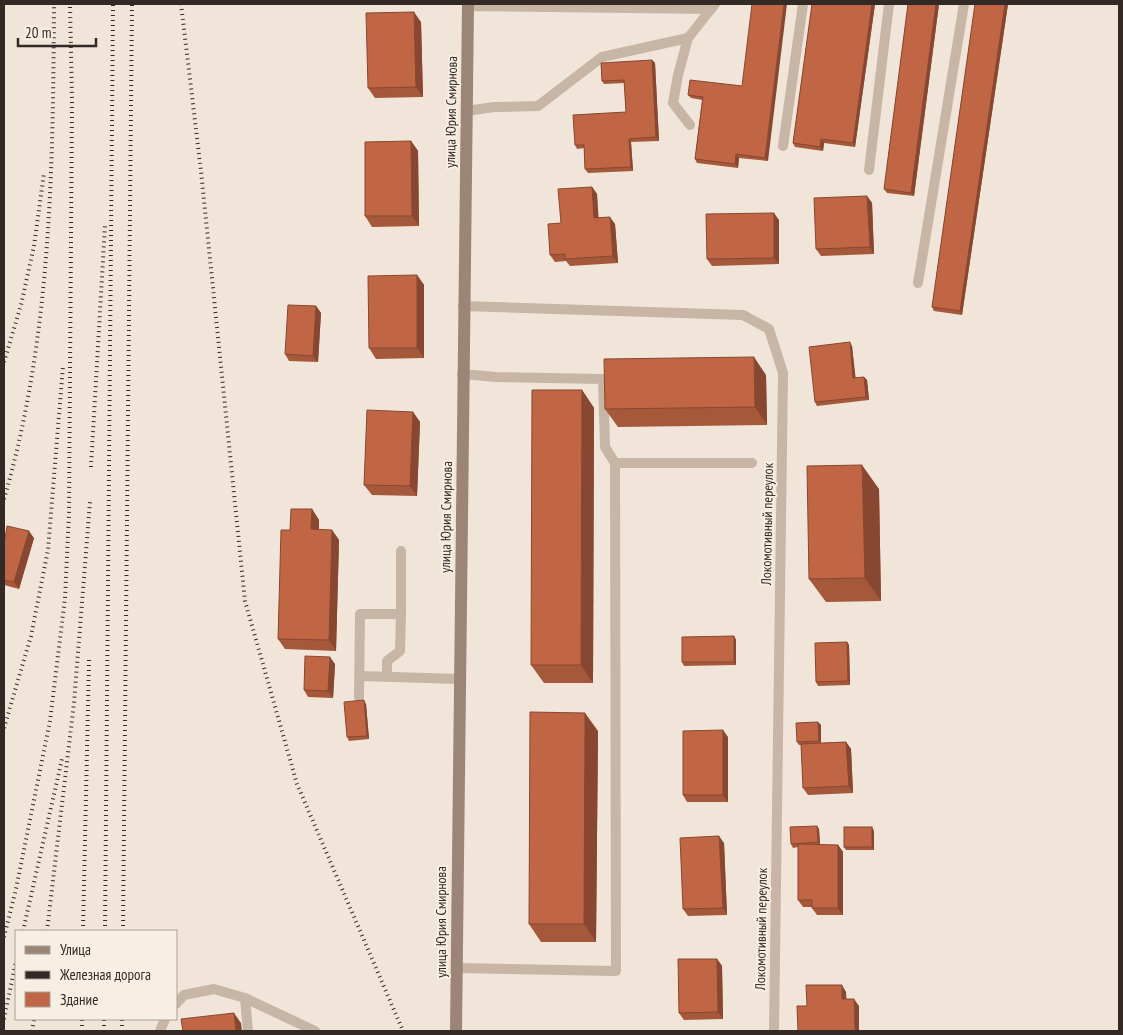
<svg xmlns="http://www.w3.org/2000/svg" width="1123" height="1035" font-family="'PT Sans Narrow',sans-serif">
<rect width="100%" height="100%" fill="#f0e5d8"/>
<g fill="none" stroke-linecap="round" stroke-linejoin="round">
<!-- service -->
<g stroke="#c7b5a5" stroke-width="10">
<polyline points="467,6 711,9"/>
<polyline points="688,38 678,75 673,103 690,125"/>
<polyline points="466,111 494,107 538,106 602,57 688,38 715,4"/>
<polyline points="783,146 803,4"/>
<polyline points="869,170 889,4"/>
<polyline points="918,283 964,4"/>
<polyline points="463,306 743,315 769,329 783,373 774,1031"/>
<polyline points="462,374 496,377 603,379 605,447 615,463"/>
<polyline points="401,551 401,614"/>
<polyline points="360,676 459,679"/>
<polyline points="359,697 360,614 401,614 400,651 387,661 387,677"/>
<polyline points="456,968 616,971 615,463 752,463"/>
<polyline points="245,998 248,1031"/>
<polyline points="176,1004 184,995 214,989 245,998 315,1031"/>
<polyline points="160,1031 165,1019"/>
</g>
<!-- secondary -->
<polyline stroke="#9a8577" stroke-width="12" points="456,1031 468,4"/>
<!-- rail -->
<g stroke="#332a26" stroke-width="4" stroke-dasharray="1 4" stroke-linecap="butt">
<polyline points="181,4 201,171 245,601 297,784 403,1031"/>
<polyline points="4,362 21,305 34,246 44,173"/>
<polyline points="91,467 105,225"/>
<path d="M4,499C51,339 53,170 54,4"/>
<polyline points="4,728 31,636 48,550 63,366"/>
<polyline points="23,931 62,759"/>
<polyline points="47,931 74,703 90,502"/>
<polyline points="83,931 89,660"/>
<polyline points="105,931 113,4"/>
<polyline points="123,931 132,4"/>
<polyline points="4,937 16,889 50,721 65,598 69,513 72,98 70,4"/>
<polyline points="4,1019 16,961"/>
<polyline points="32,1031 34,1019"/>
<polyline points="82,1031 82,1019"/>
<polyline points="104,1031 104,1019"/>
<polyline points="122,1031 122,1019"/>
</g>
</g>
<!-- wall -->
<g fill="#a6583b">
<polygon points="812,4 875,4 855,147 824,143 823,151 795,147 793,143"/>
<polygon points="908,4 939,4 914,196 887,193 884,189"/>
<polygon points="975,4 1008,4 962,315 934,311 932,307"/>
<polygon points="421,22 423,97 375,98 368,88"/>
<polygon points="652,60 655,63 659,141 631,142 633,171 588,173 585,169 584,148 577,149 575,145 626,112 625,83 604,84 602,81"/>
<polygon points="742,86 768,161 739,158 738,168 697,163 695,159 702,100 691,98 688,95"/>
<polygon points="411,141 418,151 419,226 372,227 365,216"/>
<polygon points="592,187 597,194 598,218 615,224 618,263 570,266 566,261 555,262 550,255 561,223"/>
<polygon points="867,196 872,203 874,254 821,256 816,249"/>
<polygon points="779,220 779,264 712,266 707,259"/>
<polygon points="417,275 424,285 424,358 376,359 369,348"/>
<polygon points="316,306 321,313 318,362 289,361 285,354"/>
<polygon points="852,346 855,378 864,377 867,380 869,400 817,406 815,402"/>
<polygon points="766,375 767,425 618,427 605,409"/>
<polygon points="582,390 594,408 593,683 544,683 531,665"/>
<polygon points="413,412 420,422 417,496 372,495 364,485"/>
<polygon points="879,489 881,601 826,602 809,579"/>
<polygon points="312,509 319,520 319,530 332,530 339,540 336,651 285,649 278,639 290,530"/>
<polygon points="34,538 19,589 4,585 4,545"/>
<polygon points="734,636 736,640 736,665 684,666 682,662"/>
<polygon points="847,642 849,645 850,685 818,686 816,682"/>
<polygon points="335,664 333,698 308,697 304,690"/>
<polygon points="366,704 369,739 349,741 347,737"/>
<polygon points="818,722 821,725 821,743 846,742 851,749 853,793 808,795 803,788 801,745 799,745 797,742"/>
<polygon points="598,731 596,942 541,942 529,924"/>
<polygon points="728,737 728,802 687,802 683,795"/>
<polygon points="817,826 819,829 820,845 838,845 843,852 843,915 817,915 812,908 812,907 803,907 798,900 798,847 793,848 791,844"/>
<polygon points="874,831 874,850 846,850 844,847"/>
<polygon points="724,843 727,915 688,916 683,909"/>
<polygon points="717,959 722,966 723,1019 684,1020 679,1013"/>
</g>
<!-- shaded-wall -->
<g fill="#874730">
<polygon points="784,4 787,4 768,161 765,158"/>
<polygon points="872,4 875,4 855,147 853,143"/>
<polygon points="936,4 939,4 914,196 911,193"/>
<polygon points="1005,4 1008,4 962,315 960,311"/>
<polygon points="414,12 421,22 423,97 416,87"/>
<polygon points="652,60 655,63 659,141 656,137"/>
<polygon points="629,139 631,142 633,171 631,167"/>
<polygon points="821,139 824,143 823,151 820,147"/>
<polygon points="411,141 418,151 419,226 412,216"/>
<polygon points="736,154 739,158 738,168 735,164"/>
<polygon points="592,187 597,194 599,225 594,218"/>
<polygon points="867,196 872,203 874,254 870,247"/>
<polygon points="774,213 779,220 779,264 774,258"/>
<polygon points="610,217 615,224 618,263 613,256"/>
<polygon points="417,275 424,285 424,358 417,348"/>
<polygon points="316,306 321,313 318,362 313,356"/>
<polygon points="850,342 852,346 856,381 853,378"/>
<polygon points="754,357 766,375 767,425 755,407"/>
<polygon points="864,377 867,380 869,400 866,397"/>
<polygon points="582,390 594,408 593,683 581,665"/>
<polygon points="413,412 420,422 417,496 410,486"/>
<polygon points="862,465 879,489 881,601 865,578"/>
<polygon points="312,509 319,520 318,540 311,529"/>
<polygon points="332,530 339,540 336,651 329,640"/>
<polygon points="29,531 34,538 19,589 14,582"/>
<polygon points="734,636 736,640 736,665 734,662"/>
<polygon points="847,642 849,645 850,685 848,681"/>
<polygon points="330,657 335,664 333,698 328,691"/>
<polygon points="364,700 366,704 369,739 367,736"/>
<polygon points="585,713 598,731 596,942 584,924"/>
<polygon points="818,722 821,725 821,744 819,741"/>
<polygon points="723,730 728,737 728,802 723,795"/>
<polygon points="846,742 851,749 853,793 849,786"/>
<polygon points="817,826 819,829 820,846 818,842"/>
<polygon points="872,827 874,831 874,850 872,847"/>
<polygon points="719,836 724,843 727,915 723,908"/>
<polygon points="838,845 843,852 843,915 838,908"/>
<polygon points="717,959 722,966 723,1019 718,1012"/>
<polygon points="842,985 846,992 847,1006 842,999"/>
<polygon points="854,999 859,1006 859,1031 855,1031"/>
<polygon points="234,1013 241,1023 242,1031 236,1031"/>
</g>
<!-- building -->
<g fill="#c16645" stroke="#874730">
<polygon points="752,4 784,4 765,158 736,154 735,164 695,159 703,97 688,95 690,80 742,86"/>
<polygon points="812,4 872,4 853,143 821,139 820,147 793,143"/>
<polygon points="908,4 936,4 911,193 884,189"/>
<polygon points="975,4 1005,4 960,311 932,307"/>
<polygon points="414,12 416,87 368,88 366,13"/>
<polygon points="652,60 656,137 629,139 631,167 585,169 584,145 575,145 573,115 626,112 624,80 602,81 601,63"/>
<polygon points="411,141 412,216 365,216 365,142"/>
<polygon points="592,187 594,218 610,217 613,256 565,259 565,254 550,255 548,224 561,223 558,189"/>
<polygon points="867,196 870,247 816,249 814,198"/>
<polygon points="774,213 774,258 707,259 706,214"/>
<polygon points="417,275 417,348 369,348 368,276"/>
<polygon points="288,305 316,306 313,356 285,354"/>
<polygon points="850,342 853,378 864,377 866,397 815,402 809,347"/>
<polygon points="754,357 755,407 605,409 604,359"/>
<polygon points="532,390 582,390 581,665 531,665"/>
<polygon points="367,410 413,412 410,486 364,485"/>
<polygon points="862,465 865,578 809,579 807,466"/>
<polygon points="291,509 312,509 311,529 332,530 329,640 278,639 281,530 290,530"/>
<polygon points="7,526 29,531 14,582 4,580 4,545"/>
<polygon points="734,636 734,662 682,662 682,637"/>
<polygon points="847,642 848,681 816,682 815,643"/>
<polygon points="305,656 330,657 328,691 304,690"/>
<polygon points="364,700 367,736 347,737 344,702"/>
<polygon points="530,712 585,713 584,924 529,924"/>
<polygon points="818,722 819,741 797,742 796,723"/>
<polygon points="723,730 723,795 683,795 683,731"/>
<polygon points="846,742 849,786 803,788 801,744"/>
<polygon points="817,826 818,842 791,844 790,827"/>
<rect x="844" y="827" width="28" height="20"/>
<polygon points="719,836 723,908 683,909 680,838"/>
<polygon points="798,844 838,845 838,908 812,908 812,900 798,900"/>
<polygon points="678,959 717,959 718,1012 679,1013"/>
<polygon points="806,985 842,985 842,999 854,999 855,1031 798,1031 797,1006 807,1006"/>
<polygon points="234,1013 236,1031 183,1031 181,1019"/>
</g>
<g text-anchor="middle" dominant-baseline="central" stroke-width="4" stroke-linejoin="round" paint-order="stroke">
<!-- street labels -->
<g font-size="14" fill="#332a26" stroke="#f8efe4">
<text transform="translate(451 112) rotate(-89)">улица Юрия Смирнова</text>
<text transform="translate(446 517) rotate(-89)">улица Юрия Смирнова</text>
<text transform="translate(767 524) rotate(-89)">Локомотивный переулок</text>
<text transform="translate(441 922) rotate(-90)">улица Юрия Смирнова</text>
<text transform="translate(761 929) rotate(-89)">Локомотивный переулок</text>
</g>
</g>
<!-- border -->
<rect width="1123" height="1035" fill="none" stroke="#332a26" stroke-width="10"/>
<!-- legend -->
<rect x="15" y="930" width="162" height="90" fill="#f8efe4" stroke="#a9a098"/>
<rect x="25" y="946" width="25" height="8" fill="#9a8577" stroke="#a9a098"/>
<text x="60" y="955" font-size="15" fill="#332a26">Улица</text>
<rect x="25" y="971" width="25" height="8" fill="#332a26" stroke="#a9a098"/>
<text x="60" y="980" font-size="15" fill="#332a26">Железная дорога</text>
<rect x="25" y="992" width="25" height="15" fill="#c16645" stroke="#a9a098"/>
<text x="60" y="1005" font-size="15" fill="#332a26">Здание</text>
<!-- scale -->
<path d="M18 38v8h78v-8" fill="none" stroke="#332a26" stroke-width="2.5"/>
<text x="25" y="38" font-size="15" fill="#332a26" stroke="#f8efe4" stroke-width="4" paint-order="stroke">20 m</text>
</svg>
